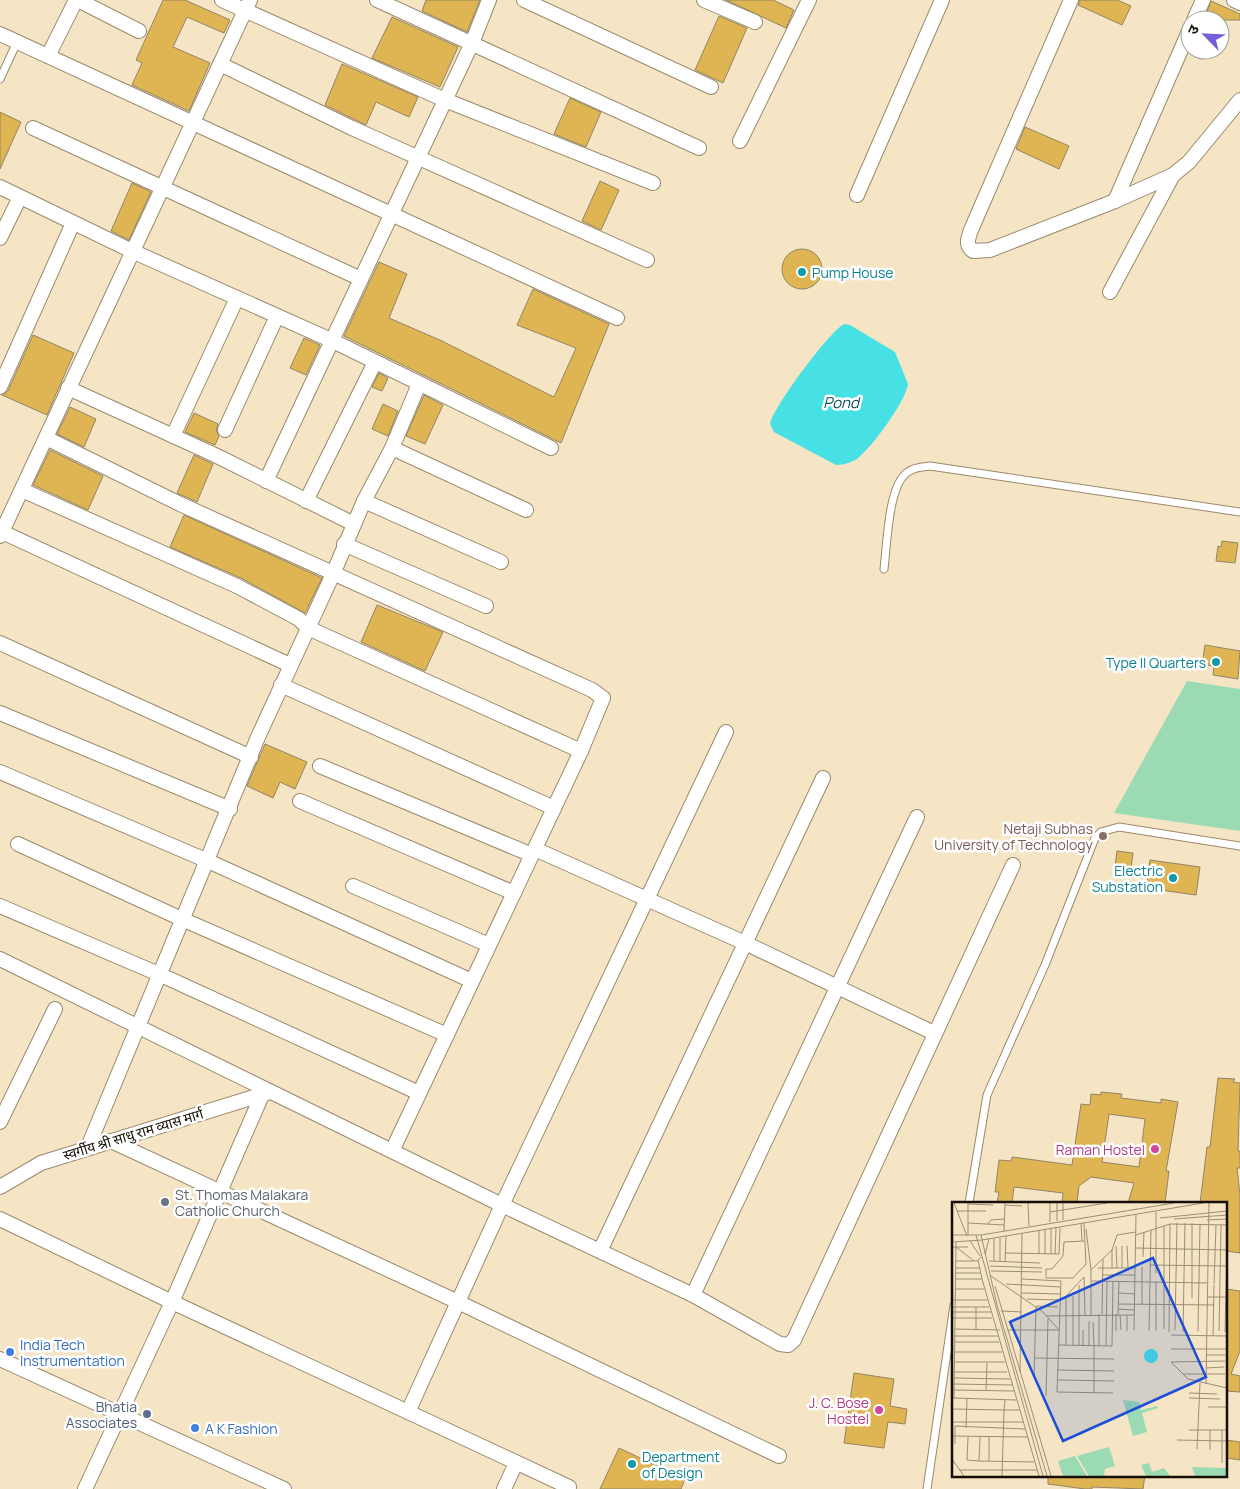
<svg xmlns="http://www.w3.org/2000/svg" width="1240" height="1489" font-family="Manrope,'Noto Sans Devanagari',sans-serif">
<rect width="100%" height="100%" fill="#f5e5c4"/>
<!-- green -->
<polygon fill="#9bdbb3" points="1187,681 1240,689 1240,831 1114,813"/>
<!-- water -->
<path fill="#47e0e4" d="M844,324L850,325L895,352L908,384C906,401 872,447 858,458C853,462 844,465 836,465L774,432L770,424C774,406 829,332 844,324Z"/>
<!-- building -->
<g fill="#dfb554" stroke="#928465" fill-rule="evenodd">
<polygon points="163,0 185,0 230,20 224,33 187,17 173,47 210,63 189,111 132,85 142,63 136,60"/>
<polygon points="426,0 480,0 467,32 422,11"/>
<polygon points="726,0 773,0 794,10 786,28"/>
<polygon points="1080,0 1117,0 1131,6 1122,25 1078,5"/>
<polygon points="1211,1 1240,14 1240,20 1204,20"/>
<polygon points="719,16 747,28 723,83 695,70"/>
<polygon points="392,17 458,47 440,87 372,58"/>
<polygon points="342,64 418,97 409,117 376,102 366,125 325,105"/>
<polygon points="570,98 601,112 586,147 554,134"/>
<polygon points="0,112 21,122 0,169"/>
<polygon points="1025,127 1069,146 1059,169 1016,149"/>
<polygon points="600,181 619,190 601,230 582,221"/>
<polygon points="132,183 151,192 129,240 111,231"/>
<circle cx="802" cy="269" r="20"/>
<polygon points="379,262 407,274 389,318 442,341 554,397 576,348 517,325 533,289 609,324 561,443 344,336"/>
<polygon points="33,335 74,353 47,415 2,395 8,391"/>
<polygon points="304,338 320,345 306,375 290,368"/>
<polygon points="379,373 388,378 382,391 372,387"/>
<polygon points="424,395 443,405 425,444 406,436"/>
<polygon points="383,404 398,411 388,436 372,429"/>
<polygon points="70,407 96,419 84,447 57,434"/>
<polygon points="194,413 218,424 216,430 219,436 215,445 185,432"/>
<polygon points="50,450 103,476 88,510 33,485"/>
<polygon points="194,455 213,464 197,502 177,493"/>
<polygon points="184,515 322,578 305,613 241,578 170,547"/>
<polygon points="1222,541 1238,543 1235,563 1216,561 1218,546 1221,547"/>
<polygon points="377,605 443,632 425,671 361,642"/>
<polygon points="1205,645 1240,651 1238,679 1213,675 1214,666 1205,665 1206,659 1203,659"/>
<polygon points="265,744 307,762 295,789 280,782 273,798 247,786"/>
<polygon points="1117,851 1133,853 1131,869 1115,866"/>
<polygon points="1150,860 1200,867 1196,895 1146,888"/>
<polygon points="1218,1078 1235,1079 1233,1082 1240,1083 1238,1151 1240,1151 1240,1168 1237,1168 1240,1195 1240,1253 1226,1251 1226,1203 1200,1203 1207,1147 1210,1147"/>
<path d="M1101,1092L1122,1094L1121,1098L1161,1103V1099L1178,1102L1166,1171H1169L1165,1203H1128L1134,1183L1091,1177L1079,1186L1077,1203H1062L1063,1193L1014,1187L1012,1203H997L999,1192H995L999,1160L1011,1161L1012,1157L1072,1165L1081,1104L1090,1105L1091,1094L1101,1095ZM1109,1114L1145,1119L1139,1167L1102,1162Z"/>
<polygon points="1226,1289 1240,1291 1240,1351 1231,1374 1240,1376 1240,1392 1226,1391"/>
<polygon points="854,1373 894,1379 890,1406 907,1409 905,1424 888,1422 884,1448 844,1443"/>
<polygon points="1226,1440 1240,1442 1240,1460 1226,1458"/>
<polygon points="619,1448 685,1479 681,1489 600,1489"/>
<polygon points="1048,1475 1145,1475 1143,1489 1092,1487 1092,1489 1085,1489 1048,1484"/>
</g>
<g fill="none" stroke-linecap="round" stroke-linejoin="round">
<!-- lane casing -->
<g stroke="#998a6b" stroke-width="9">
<g id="lane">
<polyline points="0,79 17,42"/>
<path d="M884,569C887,546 888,484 908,472C914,467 923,467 930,466L1240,512"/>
<polyline points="969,1203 987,1095 1045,965 1095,838 1101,832 1119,827 1240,846"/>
<polyline points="927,1489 954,1305"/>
</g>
</g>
<!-- street casing -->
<g stroke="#998a6b" stroke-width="16">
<g id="street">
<polyline points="78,0 139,31"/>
<polyline points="222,0 445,100 653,183"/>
<polyline points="377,0 699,148"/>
<polyline points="524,0 711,87"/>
<polyline points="704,0 755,22"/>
<path d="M1071,0L971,230C968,239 965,245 973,251L990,250L1115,201L1173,175L1189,162L1240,100"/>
<polyline points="1234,0 1240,3"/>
<polyline points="1194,20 1203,0"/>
<polyline points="0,34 617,318"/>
<polyline points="48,56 76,0"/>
<polyline points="220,64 352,128 647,260"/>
<polyline points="33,128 361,279"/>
<polyline points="740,141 809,0"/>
<polyline points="0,187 132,251 333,341 551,448"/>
<polyline points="857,195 942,0"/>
<polyline points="1115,201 1190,29"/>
<polyline points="0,238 20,197"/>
<polyline points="1110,292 1173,175"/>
<polyline points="0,387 73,223"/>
<polyline points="68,388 215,455 354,524"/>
<polyline points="225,430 277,316"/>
<polyline points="173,436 237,298"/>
<polyline points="46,438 180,504 592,690 603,698 581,751 392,1151"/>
<polyline points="392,448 526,510"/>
<polyline points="266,481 472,43 489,0"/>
<polyline points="22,490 237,586 299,619 308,628 581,751"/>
<polyline points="306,501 375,362"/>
<polyline points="364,501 501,562"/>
<polyline points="0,531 290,665"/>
<polyline points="0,536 250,0"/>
<polyline points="344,544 486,606"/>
<polyline points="0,643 251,757"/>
<polyline points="281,685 554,808"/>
<polyline points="0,713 230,809"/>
<polyline points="320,766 532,855"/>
<polyline points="0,772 208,861 472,981"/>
<polyline points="300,801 514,893"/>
<polyline points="18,844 184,920 447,1035"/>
<polyline points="535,849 745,943 934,1033"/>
<polyline points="353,886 489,945"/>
<polyline points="0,906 161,975 419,1093"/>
<polyline points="0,959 502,1205 693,1295 780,1344 788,1345 794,1340 1013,865"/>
<polyline points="0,1122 55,1009"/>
<polyline points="111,1141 458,1302 779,1456"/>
<polyline points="88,1147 258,737 333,574 364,501 392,448 419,384"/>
<polyline points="0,1187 41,1163 267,1093"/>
<polyline points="0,1219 172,1302 569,1487"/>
<polyline points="600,1251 823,778"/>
<polyline points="693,1295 917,817"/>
<polyline points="0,1359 284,1489"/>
<polyline points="408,1412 502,1205 726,732"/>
<polyline points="85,1489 172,1302 262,1095"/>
<polyline points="504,1489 516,1463"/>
</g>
</g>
<!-- lane -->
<use href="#lane" stroke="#fff" stroke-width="7"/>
<!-- street -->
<use href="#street" stroke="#fff" stroke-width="14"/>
</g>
<!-- markers -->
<g fill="#0f9aa8" stroke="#fff" stroke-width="2">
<circle cx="802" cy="272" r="5"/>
<circle cx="1216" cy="662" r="5"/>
<circle cx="1173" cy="878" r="5"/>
<circle cx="632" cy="1464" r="5"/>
</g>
<circle fill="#8d6e63" stroke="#fff" stroke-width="2" cx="1103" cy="836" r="5"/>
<g fill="#d1479c" stroke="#fff" stroke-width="2">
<circle cx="1155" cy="1149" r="5"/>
<circle cx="879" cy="1410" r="5"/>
</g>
<circle fill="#6b7280" stroke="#fff" stroke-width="2" cx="165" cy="1202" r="5"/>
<g fill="#3f7fe0" stroke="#fff" stroke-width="2">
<circle cx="10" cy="1352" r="5"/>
<circle cx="195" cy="1428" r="5"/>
</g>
<circle fill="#5c6f8a" stroke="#fff" stroke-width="2" cx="147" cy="1414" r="5"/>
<g text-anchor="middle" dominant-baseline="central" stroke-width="5" stroke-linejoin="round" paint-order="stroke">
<!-- culture labels -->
<g font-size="14" fill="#0d838f" stroke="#fff" text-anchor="start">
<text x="812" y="272">Pump House</text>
<text x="1206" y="662" text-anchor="end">Type II Quarters</text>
<text x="1163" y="870" text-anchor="end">Electric<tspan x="1163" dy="16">Substation</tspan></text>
<text x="642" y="1456">Department<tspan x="642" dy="16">of Design</tspan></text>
</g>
<!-- education labels -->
<g font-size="14" fill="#785e54" stroke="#fff" text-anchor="end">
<text x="1093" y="828">Netaji Subhas<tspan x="1093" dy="16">University of Technology</tspan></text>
</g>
<!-- street labels -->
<g font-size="14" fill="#140e04" stroke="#fff">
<text transform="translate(133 1134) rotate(-17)">स्वर्गीय श्री साधु राम व्यास मार्ग</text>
</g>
<!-- hotel labels -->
<g font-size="14" fill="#b23c85" stroke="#fff" text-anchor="end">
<text x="1145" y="1149">Raman Hostel</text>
<text x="869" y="1402">J. C. Bose<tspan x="869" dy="16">Hostel</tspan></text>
</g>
<!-- worship labels -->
<g font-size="14" fill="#5b616d" stroke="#fff" text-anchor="start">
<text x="175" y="1194">St. Thomas Malakara<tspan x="175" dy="16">Catholic Church</tspan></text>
</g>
<!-- shop labels -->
<g font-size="14" fill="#366cbe" stroke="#fff" text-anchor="start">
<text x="20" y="1344">India Tech<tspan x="20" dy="16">Instrumentation</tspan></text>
<text x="205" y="1428">A K Fashion</text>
</g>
<!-- service labels -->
<g font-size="14" fill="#4e5e75" stroke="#fff" text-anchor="end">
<text x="137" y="1406">Bhatia<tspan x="137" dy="16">Associates</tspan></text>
</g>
<!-- water labels -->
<g font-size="15" font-style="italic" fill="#0b4e50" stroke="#fff">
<text x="841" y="402">Pond</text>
</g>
</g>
<!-- overview -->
<g transform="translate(952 1202)">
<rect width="275" height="275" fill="#f5e5c4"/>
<path d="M171,198L187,200L189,208L205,204L206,206L190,211L195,230L181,234ZM157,245L163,264L153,267L152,274H137L125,254ZM123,254L135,274H111L106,259ZM197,261L200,270L212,266L218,274H194L189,263ZM240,265L275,266V274H243Z" fill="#9bdbb3"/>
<path d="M192 154a7 7 0 1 1 14 0a7 7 0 1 1-14 0Z" fill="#47e0e4"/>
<path fill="none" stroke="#9b8f77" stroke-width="1" d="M2,1L15,34M16,1V33M76,1L77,24M98,1V20M16,2L41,3M53,3L70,4M5,9H34M98,10L155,1M204,10V71M208,16L275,9M222,17L275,13M111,18V1M255,18L275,17M105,19V1M16,21L52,23M129,21L130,39M132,21L134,62L121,76H94V67H100L111,54L112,40L132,39M36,22L39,18L52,17M134,27L139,68V113M93,28V52M52,29L53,1M0,33H29L222,1M24,33L91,274M29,33L45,103L95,274M184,33L218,22L275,23M42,36V59M48,36V59M18,39L28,54M0,40L30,38L251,1M164,44L165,66M170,44V65M175,44L176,66M0,45H16M4,45L22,59M184,46L275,48M53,51L107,52L108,26M33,52L37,37M87,52V28M99,52V26M103,52L104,26M29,55L26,58L30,77L87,274M191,55L192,30M4,59H26M37,59L88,61M53,60L54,34M198,63L275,64M38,64L90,66M4,66H27M146,66H183M160,66V48M139,68L160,48L165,33L184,30M39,69L90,70M4,71H28M150,73H183M39,74L91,110L107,128M132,75L133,113M4,77H30M70,77L109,79L105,190L161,191M139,79L255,81M54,82L109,85M262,82L264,23M127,83V144M43,84L99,274M3,87H32M70,91L109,92M167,91L183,92M121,94V143M255,95H275M240,96V21M75,97L106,98M0,98H35M166,102L262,103M190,103V65M84,104L106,105M0,105H37M166,107L182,108M49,109L70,110M0,110H39M150,112L151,57M164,112V129M166,113L167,79M168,113L169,128M94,114L182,113M0,116H40M137,119V144M141,120L142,144M3,127L48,128M24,127V105M212,127V24M55,128H107M131,128V144M182,128L184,12M223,128L225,21M175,129V113M197,129L199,28M204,129V80M246,129L248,22M267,129L269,23M217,130L218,22M231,130L233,21M273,130L275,48M219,133L274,134M2,134H46M261,134L262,83M2,140H47M107,143L160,144L161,79M114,143V94L132,75M147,143V112M154,144L155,79M219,147H274M2,150H50M255,153H273M83,156L162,157M273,159L219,160L236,177L275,186M2,160H53M254,166L272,165M106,168L162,169M2,170H55M68,170L70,31M231,172H273M82,175L84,105M2,176L58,177M106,178L162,179M0,182L60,183M254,182L257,1M2,188L62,189M34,189L35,161M142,190V144M237,191L265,192M94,194L96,117M1,196L64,198M2,196L4,40M237,196L268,197M256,205H275M0,207L52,208L53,198M0,220H71M3,224L73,227M14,226L15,197M237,228H275M258,228V248M270,228V261M0,234L75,235M16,235L15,258L27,259M28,235L27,259L82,260M225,238L275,239M3,242V224M245,247L248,181M0,257L12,274M37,259V235M7,268H85M50,274L52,208H67"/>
<path fill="#1d4ed8" fill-opacity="0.15" stroke="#1d4ed8" stroke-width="2.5" d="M201,56L254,175L111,239L58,120Z"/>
<rect width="275" height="275" fill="none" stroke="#140e04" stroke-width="2.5"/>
</g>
<!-- north arrow -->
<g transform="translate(1205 35) rotate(294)"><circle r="24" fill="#ffffff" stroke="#a19f9b"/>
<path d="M0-4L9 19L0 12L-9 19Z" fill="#725fd9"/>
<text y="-8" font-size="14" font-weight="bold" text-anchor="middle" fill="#140e04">उ</text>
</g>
</svg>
